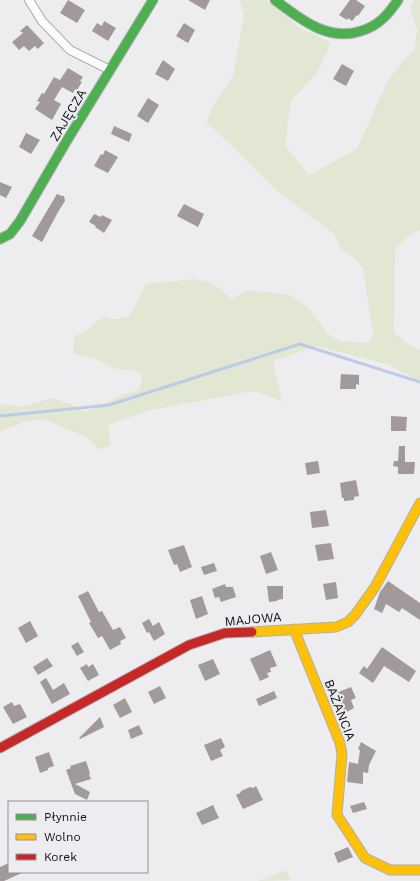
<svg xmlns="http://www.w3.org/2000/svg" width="420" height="881" font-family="'Work Sans',sans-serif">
<rect width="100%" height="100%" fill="#ededf0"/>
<!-- green -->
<g fill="#e2e7d3">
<polygon points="240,0 267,0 300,28 331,43 317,73 291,101 285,146 309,175 357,149 388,80 414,49 417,30 410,9 414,0 420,0 420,230 411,234 395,249 394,333 408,344 420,350 420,382 390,365 316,346 273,361 282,401 253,391 151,410 108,425 111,446 99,449 86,437 44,419 23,422 0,432 0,404 21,407 52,398 71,404 86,412 121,395 139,390 143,374 131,370 116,369 98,360 73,353 74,337 91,327 102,317 115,319 129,317 146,284 195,279 213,283 232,299 247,290 290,295 309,308 327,333 340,341 369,343 373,335 363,269 354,258 341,249 334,234 277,191 207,122 212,108 233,75 244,15"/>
<polygon points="285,870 292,880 258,881"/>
</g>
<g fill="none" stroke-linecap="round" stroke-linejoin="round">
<!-- stream -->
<polyline stroke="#becbe6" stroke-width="3" points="0,416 109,405 300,344 420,382"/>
</g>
<!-- building -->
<g fill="#a1999a">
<polygon points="68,0 85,10 77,23 60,13"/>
<polygon points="188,0 210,0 205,10"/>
<polygon points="350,0 356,0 365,6 358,16 357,15 352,21 348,18 347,20 339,15"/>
<polygon points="104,21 116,28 108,41 92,31 97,23 102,26"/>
<polygon points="184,23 195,30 188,43 176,36"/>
<polygon points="27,25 44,43 38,49 35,46 29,51 24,46 19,50 12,42 23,33 20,31"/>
<polygon points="163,60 175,69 168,81 155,74"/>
<polygon points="342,64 354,71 346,86 333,79"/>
<polygon points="68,68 83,77 80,81 82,82 77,90 75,89 73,93 62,87 54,100 61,104 52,120 35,109 40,102 37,101 42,93 44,94 54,77 60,80"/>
<polygon points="148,98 159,105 148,123 137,116"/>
<polygon points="114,126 132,134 129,142 111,134"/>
<polygon points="26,133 40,140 31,154 19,147"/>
<polygon points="105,150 118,157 108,173 94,166 101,154 103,155"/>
<polygon points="0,182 12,187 6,198 0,195"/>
<polygon points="57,194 62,196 64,196 65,201 58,212 42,242 32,236"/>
<polygon points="184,204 204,214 198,227 177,216"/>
<polygon points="94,214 101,217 102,215 112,220 104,233 95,227 96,226 89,222"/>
<polygon points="341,374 359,375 359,385 356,384 356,389 340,389"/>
<polygon points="391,416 407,417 406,431 391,431"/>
<polygon points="399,446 405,446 405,462 415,462 414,474 398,474 398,467 393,466 394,461 398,461"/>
<polygon points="318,461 320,473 307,475 305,463"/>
<polygon points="356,480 359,496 354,497 354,500 344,501 344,498 342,498 340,483"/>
<polygon points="326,510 329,526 312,528 310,512"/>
<polygon points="331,543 334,559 318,561 315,545"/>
<polygon points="184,545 192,567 180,572 177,564 174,565 168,550"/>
<polygon points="271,552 278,570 266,574 260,556"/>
<polygon points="214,563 217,571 204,575 201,567"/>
<polygon points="388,581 420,603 420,620 402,608 399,612 386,604 382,613 374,609 380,592"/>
<polygon points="336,582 338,598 326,600 323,584"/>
<polygon points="225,584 226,587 233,587 236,597 221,602 219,597 215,598 212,589"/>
<polygon points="267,586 283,586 283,599 277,600 277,601 269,602"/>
<polygon points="88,591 99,612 102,611 113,630 120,627 126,638 120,641 121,644 110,650 102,636 98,638 89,623 91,622 78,596"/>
<polygon points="202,596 208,614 196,619 190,600"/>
<polygon points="149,619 153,626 159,622 165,634 154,641 149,632 147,633 142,623"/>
<polygon points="30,621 38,636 26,643 18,628"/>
<polygon points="78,642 84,652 77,656 71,646"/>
<polygon points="382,647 416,671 409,682 384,666 373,683 359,673 364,666 367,669"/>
<polygon points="270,650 277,666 270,668 271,672 267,673 269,677 260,681 250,659"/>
<polygon points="47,658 53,666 38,675 33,667"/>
<polygon points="213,659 220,674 205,681 198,665"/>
<polygon points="87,664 88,667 93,664 99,675 88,681 80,668"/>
<polygon points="46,678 53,690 64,683 70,694 52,704 40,682"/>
<polygon points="160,686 166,698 154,704 148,692"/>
<polygon points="351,687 356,698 351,700 354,708 345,713 336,693"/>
<polygon points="274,691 277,698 259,706 256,699"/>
<polygon points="125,698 132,712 120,718 113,705"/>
<polygon points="12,702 14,706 20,704 27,717 13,724 3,707"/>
<polygon points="100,717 104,727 80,739 79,738"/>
<polygon points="139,725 143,734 131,739 128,730"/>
<polygon points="221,738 225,747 220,750 223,756 211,761 204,745"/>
<polygon points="361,742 376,751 369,765 368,773 363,772 363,784 347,782 349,762 358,764 360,750 358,749"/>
<polygon points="49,752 54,766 48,768 48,770 40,773 35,757"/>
<polygon points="86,761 90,773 89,774 91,779 75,784 90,792 87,800 75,794 66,770 71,768 70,766"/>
<polygon points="256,786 263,800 243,809 236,795 240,793 241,791 250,787 253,788"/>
<polygon points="364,802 367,809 353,813 350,806"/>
<polygon points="213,805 219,818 202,825 196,813"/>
<polygon points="348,847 353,857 338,863 334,853"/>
<polygon points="9,863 9,872 24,872 4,881 0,881 0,867"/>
</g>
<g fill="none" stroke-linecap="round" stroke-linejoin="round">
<!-- street casing -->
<g stroke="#aeaeb1" stroke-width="10">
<polyline id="street" points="29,0 42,21 70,50 110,70"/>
</g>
<!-- fast casing -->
<g stroke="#aeaeb1" stroke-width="11">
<g id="fast">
<path d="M275,0C300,19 328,42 361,31C378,26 388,15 398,0"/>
<polyline points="0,239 10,234 20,221 66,142 153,0"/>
</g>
</g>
<!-- slow casing -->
<g stroke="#aeaeb1" stroke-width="11">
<g id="slow">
<polyline points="294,629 340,743 342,754 337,815 365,858 390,870 420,870"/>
<polyline points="252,632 336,627 348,622 355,615 375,587 420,503"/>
</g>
</g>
<!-- jam casing -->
<g stroke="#aeaeb1" stroke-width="11">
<polyline id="jam" points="0,748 189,645 225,633 252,632"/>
</g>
<!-- street -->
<use href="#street" stroke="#fcfcfd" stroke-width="8"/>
<!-- fast -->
<use href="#fast" stroke="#4caf50" stroke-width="9"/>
<!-- slow -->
<use href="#slow" stroke="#ffc107" stroke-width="9"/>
<!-- jam -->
<use href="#jam" stroke="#c62828" stroke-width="9"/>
</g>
<g text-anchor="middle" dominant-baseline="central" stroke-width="4" stroke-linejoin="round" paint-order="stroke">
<!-- street labels -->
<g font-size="13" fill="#111113" stroke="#ececf1">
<text transform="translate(68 115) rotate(-59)">ZAJĘCZA</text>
<text transform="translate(253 619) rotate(-5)">MAJOWA</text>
<text transform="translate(340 710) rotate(69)">BAŻANCIA</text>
</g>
</g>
<!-- legend -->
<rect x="8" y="801" width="140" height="72" fill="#ececf1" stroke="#949498"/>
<rect x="16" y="814" width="20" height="6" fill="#4caf50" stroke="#949498"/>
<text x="44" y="821" font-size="12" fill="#111113">Płynnie</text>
<rect x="16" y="834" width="20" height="6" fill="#ffc107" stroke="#949498"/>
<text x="44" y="841" font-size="12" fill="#111113">Wolno</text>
<rect x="16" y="854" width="20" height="6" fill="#c62828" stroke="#949498"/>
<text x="44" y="861" font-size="12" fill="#111113">Korek</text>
</svg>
